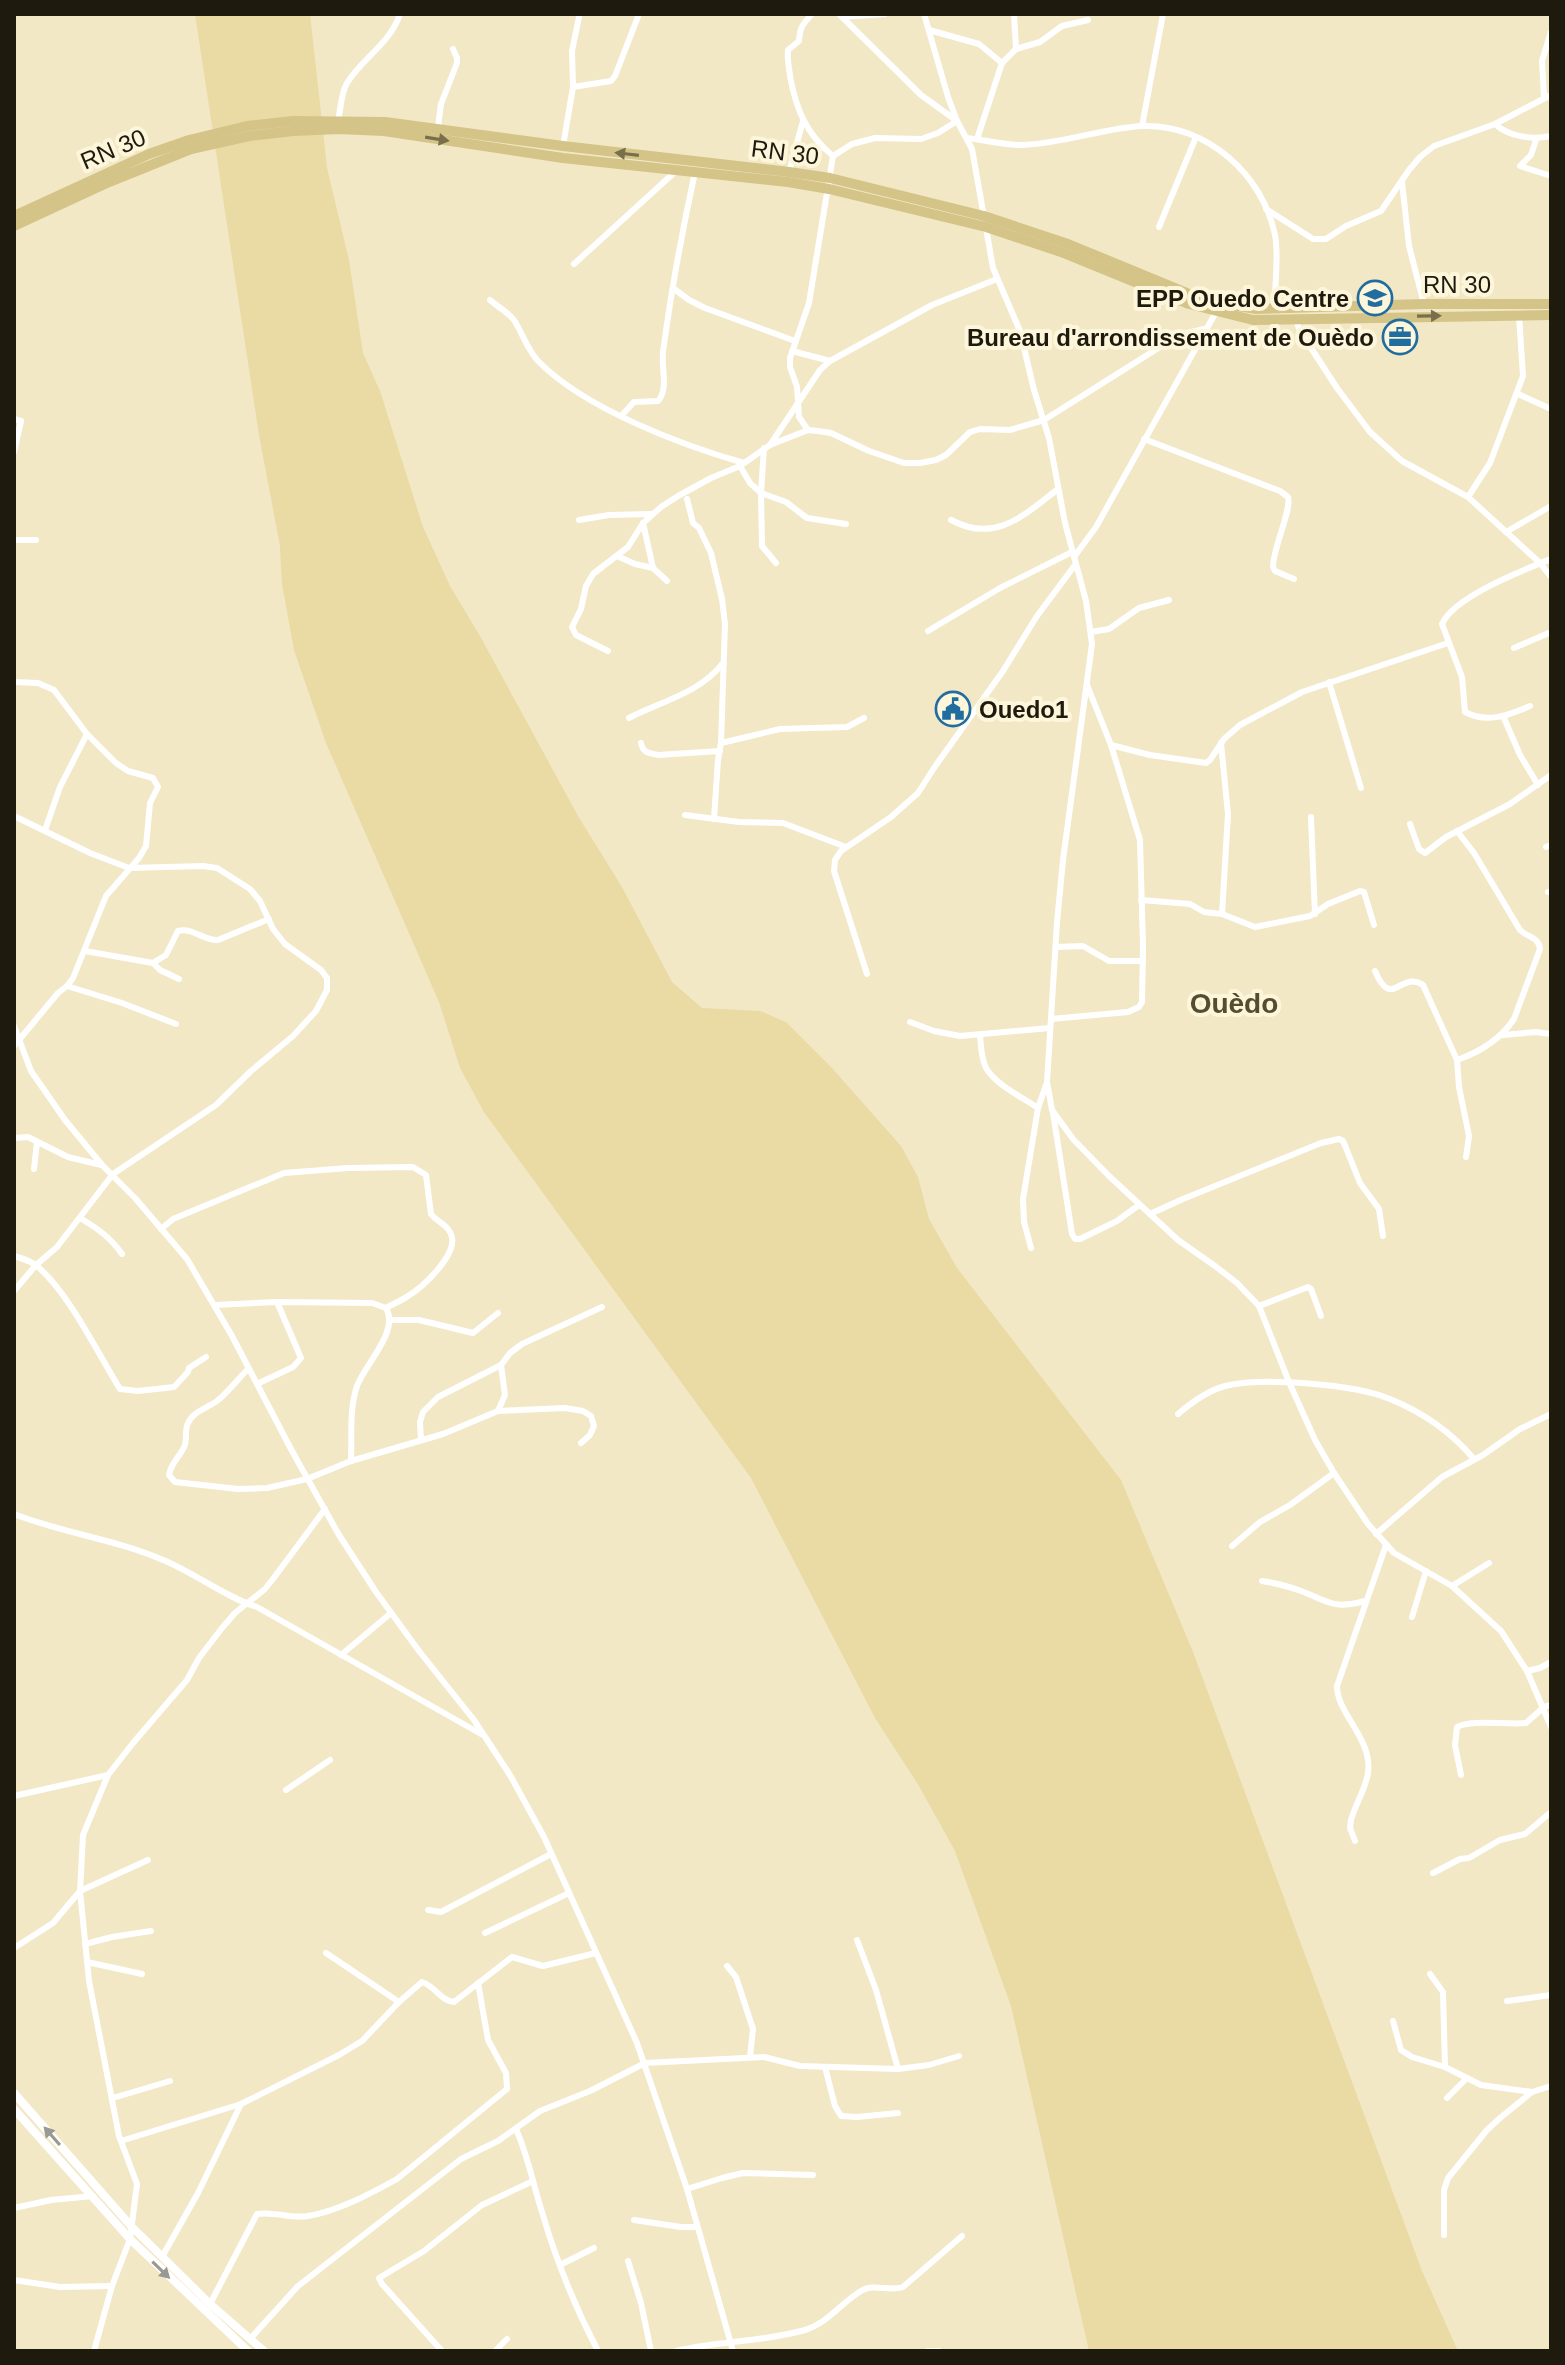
<svg xmlns="http://www.w3.org/2000/svg" width="1565" height="2365" font-family="Arial,sans-serif">
<rect width="100%" height="100%" fill="#f2e8c6"/>
<!-- green -->
<polygon fill="#eadaa4" points="195,14 310,14 327,168 349,260 363,353 380,391 423,527 450,586 480,636 578,816 622,887 672,982 702,1008 760,1011 786,1022 831,1067 901,1146 918,1177 929,1219 957,1268 1121,1480 1193,1652 1422,2271 1458,2351 1089,2351 1011,2006 955,1851 919,1786 875,1718 751,1478 484,1112 460,1068 439,1002 326,743 294,650 282,584 280,546 259,435"/>
<g fill="none" stroke-linecap="round" stroke-linejoin="round">
<!-- minor -->
<g stroke="#fff" stroke-width="6">
<path d="M812,14C802,25 800,27 799,41L788,50C787,59 789,67 790,76C796,109 806,134 833,156"/>
<polyline points="924,14 948,97 957,121 972,149 984,217"/>
<polyline points="1014,14 1016,49"/>
<polyline points="842,17 885,14"/>
<polyline points="929,30 979,44 1002,63"/>
<polyline points="573,87 572,51 579,17"/>
<polyline points="1544,98 1542,61 1551,32"/>
<path d="M338,120C341,109 341,93 347,83C363,57 390,44 400,14"/>
<path d="M1495,124C1509,137 1533,140 1551,136"/>
<polyline points="1142,126 1163,14"/>
<polyline points="438,127 441,104 457,63 457,58 453,49"/>
<path d="M967,138C985,140 1003,145 1022,145C1063,144 1102,128 1143,126C1207,124 1263,175 1275,235C1279,256 1275,287 1274,309"/>
<polyline points="977,139 1002,63 1016,49 1040,42 1062,26 1088,20"/>
<polyline points="1536,140 1531,155 1520,166 1551,176"/>
<polyline points="563,146 573,87 611,81 615,76 639,14"/>
<polyline points="833,156 852,144 875,138 921,139 938,133 957,121 921,95 839,14"/>
<polyline points="789,172 803,121"/>
<polyline points="1402,182 1409,246 1424,304"/>
<polyline points="1266,209 1313,239 1326,239 1346,226 1381,211 1409,170 1420,157 1434,146 1495,124 1551,95"/>
<polyline points="1159,227 1196,137"/>
<polyline points="986,228 993,268 1020,331 1034,390 1049,438 1065,523 1086,601 1092,644 1063,860 1057,922 1047,1082 1052,1110 1073,1139 1109,1176 1178,1240 1215,1266 1237,1283 1259,1306 1289,1382 1315,1440 1334,1473 1368,1524 1394,1553 1452,1586 1501,1631 1527,1671 1551,1727"/>
<polyline points="574,264 676,171"/>
<polyline points="673,288 689,300 705,308 795,341"/>
<path d="M490,300C498,307 508,312 514,320C523,334 527,350 539,362C586,409 681,445 744,463"/>
<polyline points="1296,320 1300,331 1337,388 1370,432 1402,461 1468,497 1540,563 1551,577"/>
<polyline points="792,351 830,361"/>
<polyline points="1518,394 1551,409"/>
<path d="M622,415L634,402L658,401C669,389 661,368 663,352C671,292 682,232 695,172"/>
<polyline points="14,419 21,421 14,452"/>
<polyline points="808,430 799,417 797,387 790,367 790,358 809,303 833,156"/>
<path d="M1144,439L1280,491L1288,497C1292,510 1273,547 1273,567L1275,571L1294,579"/>
<polyline points="770,445 820,370 830,361 932,305 997,279"/>
<polyline points="764,448 761,493 762,546 776,563"/>
<polyline points="740,466 750,483 761,493 786,502 807,518 846,524"/>
<polyline points="1468,497 1490,463 1523,376 1519,315"/>
<polyline points="687,499 693,523 699,528 711,553 722,599 725,624 721,743 718,760 714,819"/>
<polyline points="579,520 609,515 651,514"/>
<path d="M951,520C996,544 1024,515 1058,489"/>
<polyline points="643,523 653,568"/>
<polyline points="1506,532 1551,506"/>
<polyline points="14,540 36,540"/>
<polyline points="617,556 635,564 653,568 667,581"/>
<polyline points="1074,557 1096,527 1216,312"/>
<polyline points="928,631 1000,588 1072,552"/>
<polyline points="1091,632 1109,629 1139,608 1169,600"/>
<polyline points="1514,648 1551,632"/>
<polyline points="608,651 576,635 572,627 581,609 586,586 593,574 628,547 643,523 661,507 678,496 711,478 740,466 770,445 808,430 818,431 831,433 869,451 904,463 920,463 936,460 946,455 970,432 980,429 1010,430 1044,420 1171,340 1183,334 1204,329"/>
<polyline points="14,682 38,683 54,690 87,734 116,763 128,771 153,778 158,787 150,803 146,846 139,858 106,896 73,978 67,986 58,993 14,1046"/>
<polyline points="1329,682 1361,788"/>
<path d="M1530,706C1509,715 1487,724 1465,712L1462,677L1442,624C1454,597 1523,570 1551,559"/>
<path d="M629,718C662,701 700,693 723,663"/>
<polyline points="1504,718 1520,755 1538,785"/>
<path d="M641,743C643,753 649,753 658,755L720,751"/>
<polyline points="721,743 780,729 847,727 864,718"/>
<polyline points="1221,743 1228,814 1222,914"/>
<polyline points="1111,745 1150,755 1206,763 1210,760 1224,739 1240,725 1302,692 1448,643"/>
<polyline points="685,815 739,822 783,823 846,847"/>
<polyline points="14,816 90,853 129,868 203,866 217,868 250,889 260,901 273,929 285,944 321,970 327,978 327,990 316,1011 293,1036 251,1071 216,1105 113,1174 57,1247 36,1265 14,1291"/>
<polyline points="1311,817 1315,914"/>
<polyline points="1410,824 1419,849 1425,853 1446,837 1510,804 1551,775"/>
<polyline points="45,830 60,787 87,734"/>
<polyline points="1546,847 1551,845"/>
<polyline points="1548,892 1551,892"/>
<polyline points="1141,900 1190,904 1204,912 1222,914 1255,927 1310,916 1328,904 1360,891 1364,892 1374,925"/>
<polyline points="1056,947 1083,946 1109,961 1143,961"/>
<polyline points="85,951 153,963 160,970 179,979"/>
<path d="M153,963L166,955L178,931C193,927 203,941 218,940L269,919"/>
<path d="M1375,971C1392,1011 1400,970 1423,985L1457,1060L1459,1087L1469,1136L1466,1157"/>
<polyline points="867,974 834,871 835,860 841,851 891,817 918,793 934,768 1003,671 1037,616 1075,565"/>
<polyline points="67,986 122,1003 176,1024"/>
<polyline points="1051,1019 1128,1012 1139,1007 1142,1002 1143,946 1140,840 1111,745 1087,685"/>
<polyline points="910,1022 934,1031 960,1036 1050,1028"/>
<polyline points="14,1026 31,1071 65,1120 103,1166 135,1198 187,1259 232,1336 292,1451 339,1535 376,1592 419,1651 474,1720 510,1775 544,1837 637,2043 687,2189 733,2351"/>
<path d="M980,1035C981,1046 981,1058 986,1068C996,1085 1022,1097 1038,1108"/>
<polyline points="1503,1035 1536,1032 1551,1034"/>
<path d="M1457,1060C1480,1052 1500,1040 1514,1019L1540,949C1539,937 1527,937 1520,930L1474,853L1457,831"/>
<polyline points="1053,1113 1072,1234 1075,1239 1080,1239 1117,1221 1139,1205"/>
<polyline points="14,1138 28,1137 68,1157 101,1165"/>
<polyline points="34,1169 37,1142"/>
<polyline points="1150,1214 1183,1199 1321,1143 1339,1139 1343,1141 1346,1148 1360,1183 1379,1209 1383,1236"/>
<path d="M80,1218C97,1228 111,1238 122,1254"/>
<path d="M161,1229L173,1219L284,1173L348,1168L413,1167L426,1175L431,1214C437,1222 450,1226 452,1237C456,1256 423,1287 408,1296C401,1301 393,1304 386,1308"/>
<polyline points="1031,1248 1024,1222 1023,1199 1038,1108 1046,1085"/>
<path d="M14,1256C21,1258 31,1261 37,1266C69,1293 97,1352 120,1389L138,1391L174,1387L188,1372L189,1368L206,1357"/>
<path d="M215,1305L277,1302L372,1303L386,1308C400,1331 365,1364 357,1386C349,1409 352,1437 351,1461"/>
<polyline points="1259,1306 1308,1287 1311,1289 1321,1316"/>
<polyline points="390,1320 419,1320 473,1333 498,1313"/>
<path d="M248,1369C238,1379 229,1391 217,1401C208,1408 193,1411 188,1423C184,1431 188,1439 184,1447C179,1458 171,1463 169,1475L175,1482L238,1489L267,1488L307,1479L351,1461L443,1434L498,1411L565,1408L583,1411L591,1416L594,1426L590,1435L581,1443"/>
<polyline points="257,1384 293,1367 301,1358 277,1302"/>
<polyline points="498,1411 505,1395 501,1365"/>
<path d="M1178,1414C1192,1402 1207,1391 1225,1386C1263,1377 1354,1384 1390,1399C1422,1412 1452,1433 1474,1459"/>
<polyline points="421,1440 420,1422 423,1412 438,1397 501,1365 510,1353 522,1344 602,1307"/>
<path d="M14,1514C62,1533 115,1539 163,1560C195,1573 225,1597 257,1607L481,1734"/>
<polyline points="1376,1534 1442,1477 1483,1455 1520,1429 1551,1414"/>
<polyline points="1232,1546 1260,1522 1290,1505 1334,1473"/>
<path d="M1262,1581C1275,1583 1288,1586 1301,1591C1328,1601 1333,1610 1365,1601"/>
<polyline points="1452,1586 1489,1563"/>
<polyline points="1412,1617 1426,1571"/>
<polyline points="341,1655 391,1613"/>
<polyline points="1527,1671 1540,1668 1551,1662"/>
<path d="M1461,1775L1455,1745L1457,1727C1471,1719 1507,1725 1526,1723L1544,1707L1551,1705"/>
<polyline points="286,1790 330,1760"/>
<polyline points="14,1796 108,1775"/>
<path d="M1355,1841L1350,1828L1351,1820C1355,1805 1366,1788 1368,1773C1373,1739 1337,1714 1337,1686L1386,1545"/>
<polyline points="1433,1873 1460,1859 1469,1858 1500,1840 1525,1834 1551,1812"/>
<polyline points="428,1910 441,1912 551,1854"/>
<polyline points="485,1933 569,1893"/>
<polyline points="857,1940 876,1990 898,2069"/>
<polyline points="85,1944 112,1937 151,1931"/>
<polyline points="14,1948 53,1923 80,1891 148,1860"/>
<polyline points="326,1953 399,2002"/>
<polyline points="87,1962 142,1974"/>
<polyline points="727,1966 736,1977 753,2029 750,2057"/>
<polyline points="1430,1974 1443,1992 1445,2067"/>
<polyline points="1507,2001 1551,1995"/>
<polyline points="1393,2021 1401,2050 1412,2057 1445,2067 1481,2085 1532,2092"/>
<polyline points="825,2067 835,2106 841,2116 857,2117 898,2113"/>
<polyline points="113,2098 170,2081"/>
<polyline points="1447,2098 1467,2078"/>
<path d="M516,2129C528,2156 533,2184 542,2212C556,2260 575,2307 598,2351"/>
<path d="M121,2141L241,2104L339,2055L362,2041L399,2002L422,1982C435,1986 441,2001 454,2002L512,1957L543,1966L596,1953"/>
<polyline points="687,2189 722,2178 743,2173 813,2175"/>
<polyline points="14,2208 51,2200 93,2196"/>
<polyline points="634,2220 681,2227 697,2227"/>
<polyline points="1444,2235 1444,2190 1448,2178 1487,2130 1500,2118 1532,2092 1551,2086"/>
<polyline points="162,2257 198,2193 241,2104"/>
<polyline points="628,2261 641,2303 651,2351"/>
<polyline points="560,2265 594,2248"/>
<polyline points="14,2280 60,2287 112,2286"/>
<path d="M210,2304L257,2214C274,2211 291,2219 308,2216C338,2211 370,2194 397,2179L507,2089L506,2073L488,2040L478,1983"/>
<polyline points="250,2339 298,2286 461,2159 498,2141 540,2111 590,2091 645,2063 764,2057 800,2066 898,2069 929,2065 959,2056"/>
<polyline points="94,2351 112,2286 130,2239 137,2184 119,2136 89,1981 80,1891 83,1835 108,1775 133,1743 187,1680 199,1658 222,1628 235,1613 265,1589 273,1579 325,1509"/>
<polyline points="442,2351 382,2284 379,2278 424,2251 482,2205 533,2181"/>
<polyline points="495,2351 507,2339"/>
<path d="M676,2351C718,2341 763,2342 805,2330C828,2323 841,2303 861,2291C874,2283 889,2292 903,2287L962,2236"/>
<polyline points="928,2351 939,2351"/>
</g>
<!-- tertiary -->
<g stroke="#fff" stroke-width="8">
<polyline points="14,2093 131,2226 210,2304 264,2351"/>
<polyline points="14,2109 130,2239 248,2351"/>
</g>
<!-- primary -->
<g stroke="#d4c488" stroke-width="10">
<polyline points="14,216 149,154 189,140 247,126 293,121 385,122 563,146 789,172 830,178 984,216 1068,244 1192,295 1220,303 1256,309 1424,304 1551,304"/>
<polyline points="14,226 109,182 191,149 249,136 293,131 339,129 384,131 563,158 788,182 829,189 986,227 1064,253 1189,304 1253,320 1551,315"/>
</g>
</g>
<!-- one-way arrows -->
<defs><path id="oneway-solid" d="M-6-.8H1V-3.2L6.5 0L1 3.2V.8H-6Z" transform="scale(2)"/></defs>
<g fill="#796f4b">
<use href="#oneway-solid" transform="translate(437 139) rotate(9)"/>
<use href="#oneway-solid" transform="translate(627 154) rotate(-173)"/>
<use href="#oneway-solid" transform="translate(1429 316) rotate(-1)"/>
</g>
<g fill="#9a9893">
<use href="#oneway-solid" transform="translate(52 2136) rotate(-131)"/>
<use href="#oneway-solid" transform="translate(161 2270) rotate(44)"/>
</g>
<!-- icons -->
<defs>
<g id="school-ring" transform="scale(1.8)"><circle r="9.5" fill="#fdf6da" stroke="#226da0" stroke-width="1.5"/><path d="M0-5L7-2L0 1L-7-2ZM-4 1L0 2.5L4 1V4Q0 6-4 4Z" fill="#226da0"/></g>
<g id="office-ring" transform="scale(1.8)"><circle r="9.5" fill="#fdf6da" stroke="#226da0" stroke-width="1.5"/><path d="M-6-3h4V-5.5h4V-3h4V5H-6ZM-1-4.5V-3h2v-1.5ZM-6 0V1H6V0Z" fill="#226da0"/></g>
<g id="civic-ring" transform="scale(1.8)"><circle r="9.5" fill="#fdf6da" stroke="#226da0" stroke-width="1.5"/><path d="M-.6-6.5H3V-4.5H.6V-3L4-1V1h2V6H-6V1h2V-1L-.6-3ZM-1.2 2.5V6h2.4V2.5Z" fill="#226da0"/></g>
</defs>
<g fill-rule="evenodd">
<use href="#school-ring" x="1375" y="298"/>
<use href="#office-ring" x="1400" y="337"/>
<use href="#civic-ring" x="953" y="709"/>
</g>
<g text-anchor="middle" dominant-baseline="central" stroke-width="8" stroke-linejoin="round" paint-order="stroke">
<!-- street labels -->
<g font-size="24" fill="#1e1a0e" stroke="#fdf6da">
<text transform="translate(113 149) rotate(-23)">RN 30</text>
<text transform="translate(785 152) rotate(7)">RN 30</text>
<text x="1457" y="284">RN 30</text>
</g>
<!-- poi labels -->
<g font-size="24" font-weight="bold" fill="#1e1a0e" stroke="#fdf6da" text-anchor="end">
<text x="1349" y="298">EPP Ouedo Centre</text>
<text x="1374" y="337">Bureau d'arrondissement de Ouèdo</text>
<text x="979" y="709" text-anchor="start">Ouedo1</text>
</g>
<!-- quarter labels -->
<g font-size="28" font-weight="bold" fill="#554d2f" stroke="#fdf6da">
<text x="1234" y="1003">Ouèdo</text>
</g>
</g>
<!-- border -->
<rect width="1565" height="2365" fill="none" stroke="#1e1a0e" stroke-width="32"/>
</svg>
